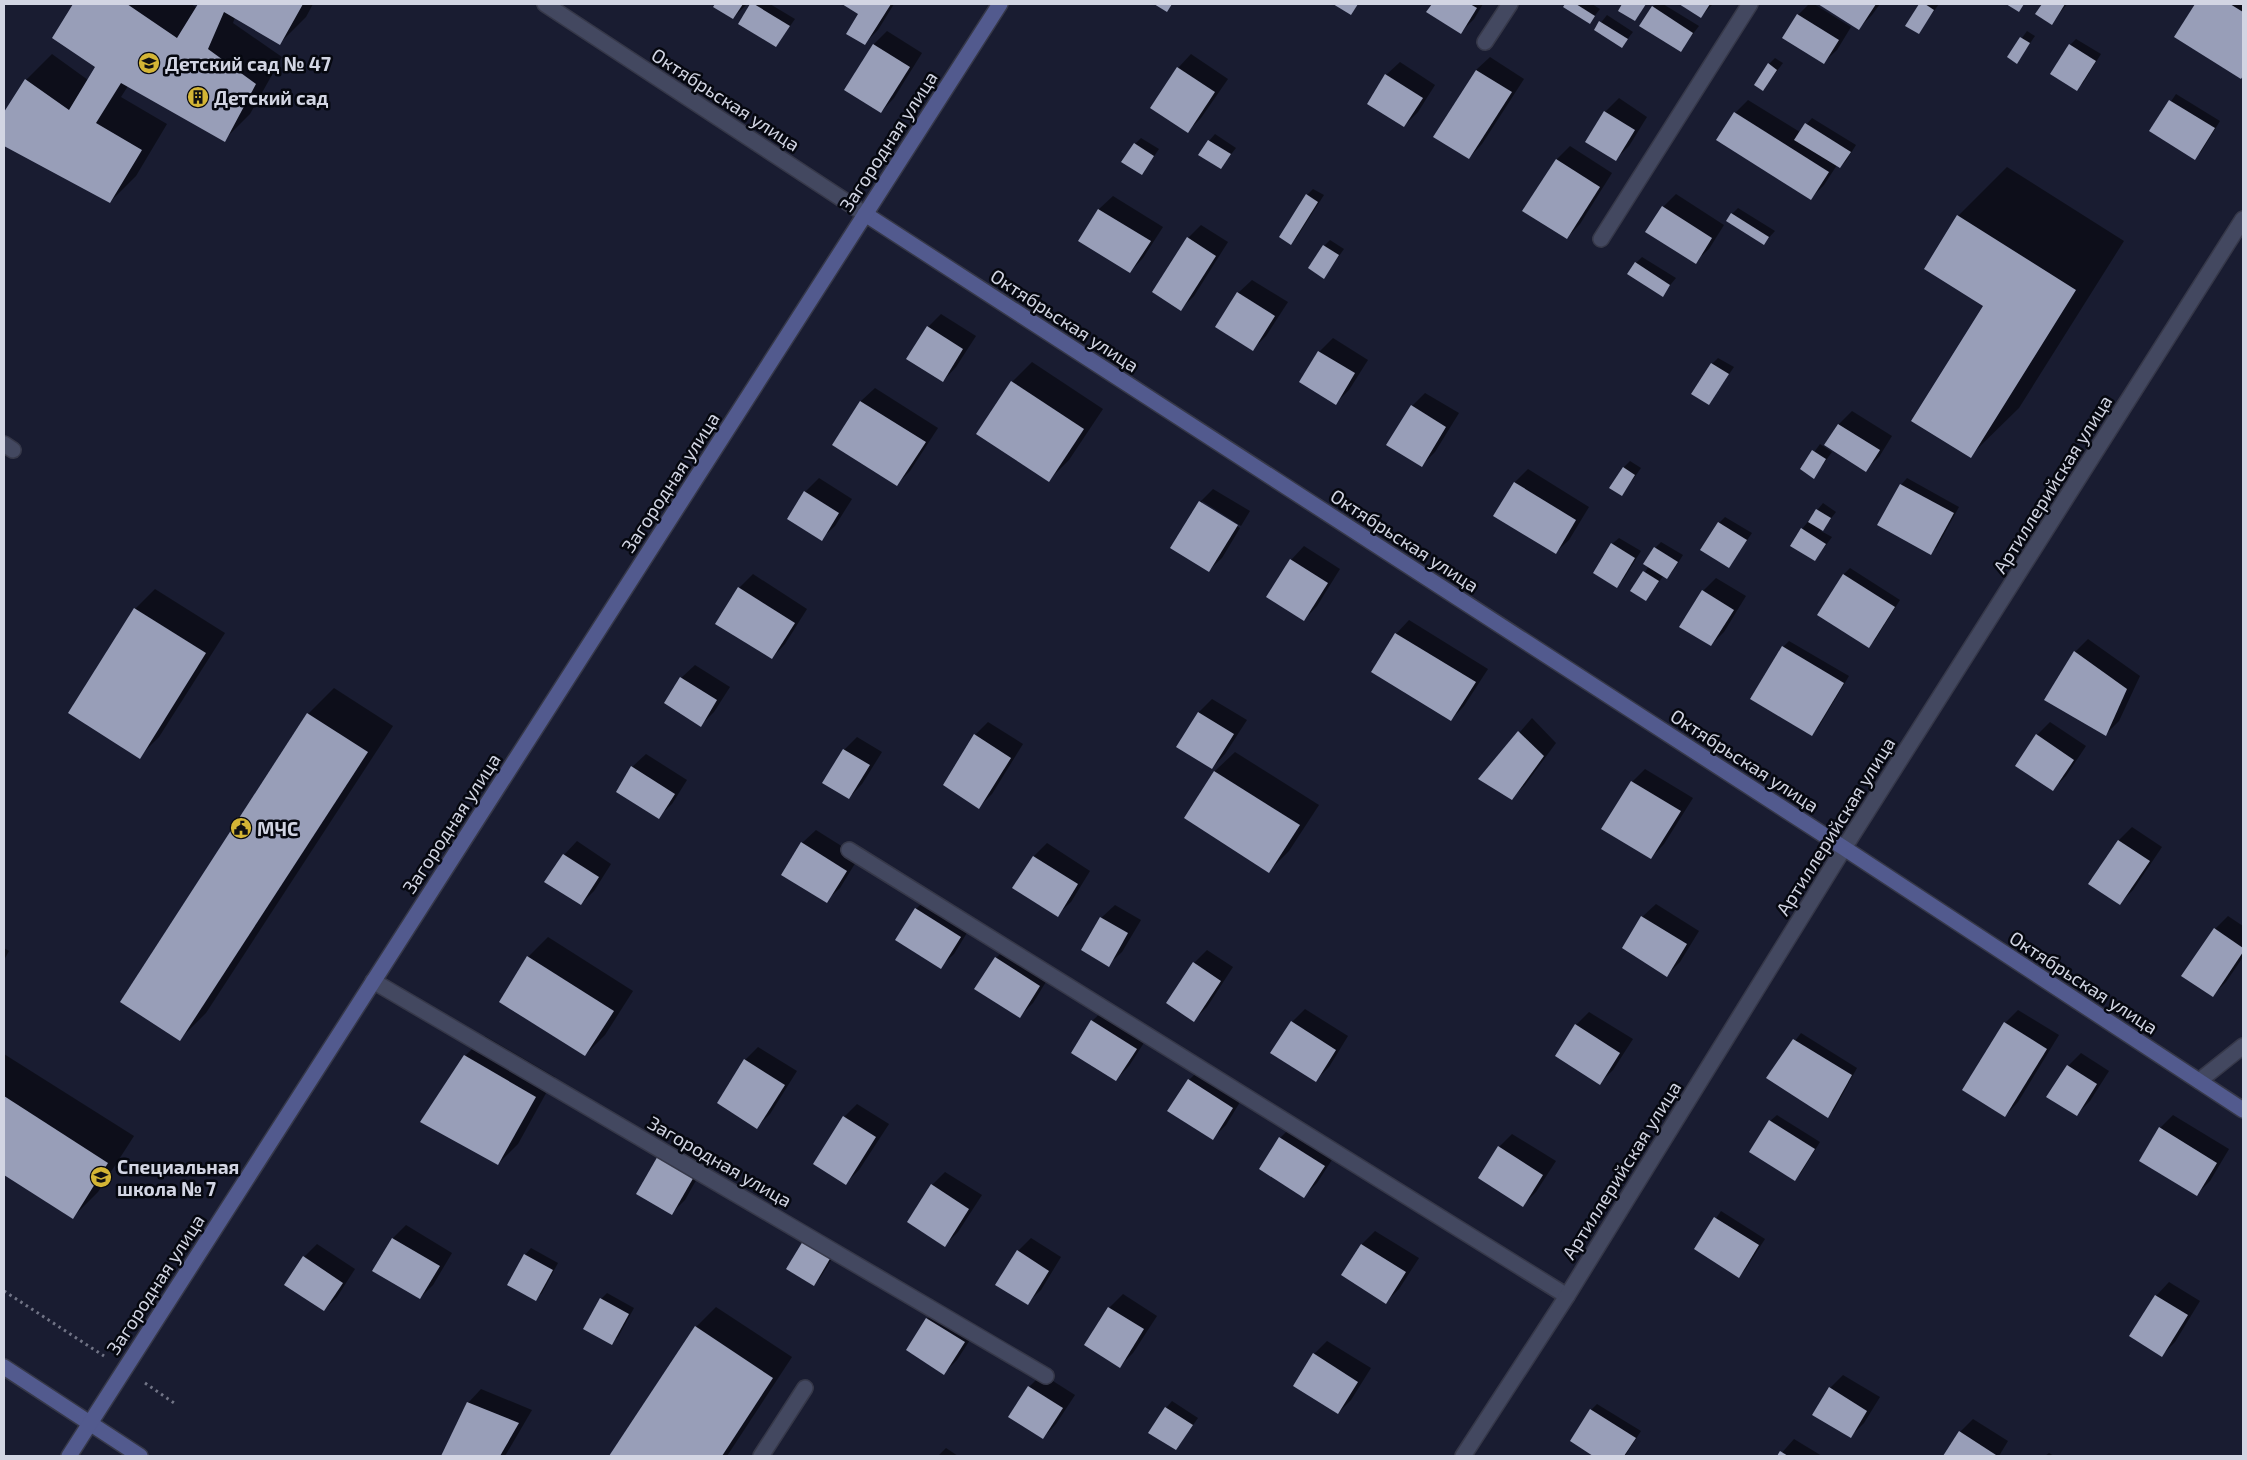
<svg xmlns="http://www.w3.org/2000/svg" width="2247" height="1460" font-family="'Exo 2',sans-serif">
<rect width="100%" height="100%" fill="#191c31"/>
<!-- shadow -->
<g fill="#0007">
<polygon points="75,4 191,4 197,8 199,4 313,4 306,17 280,43 235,17 233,23 282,57 250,114 224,140 128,86 121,97 167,124 136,176 110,202 4,144 4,114 26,80 52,54 88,80 96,67 54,37"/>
<polygon points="717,4 747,4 733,18 715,7"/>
<polygon points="752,4 770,4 795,19 776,46 740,23"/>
<polygon points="844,4 894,4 878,30 864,44 860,14"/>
<polygon points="1433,4 1483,4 1474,19 1461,32 1428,12"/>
<polygon points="1566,4 1592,4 1600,9 1590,22 1565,7"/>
<polygon points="1656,4 1663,4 1699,26 1680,51 1653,7"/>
<polygon points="1681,4 1713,4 1701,16"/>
<polygon points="1809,4 1814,4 1851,27 1837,50 1823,63 1798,15"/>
<polygon points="1820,4 1880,4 1872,15 1859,28"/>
<polygon points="1920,4 1939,4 1918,33 1907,25"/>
<polygon points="2043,4 2067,4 2052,23 2037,14"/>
<polygon points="2196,4 2243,4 2243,75 2241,77 2175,36"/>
<polygon points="1607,15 1633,32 1622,46 1595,30"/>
<polygon points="887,31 922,53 894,98 881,112 846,90 874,44"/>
<polygon points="2027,31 2035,36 2017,62 2008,57"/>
<polygon points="2076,39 2101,54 2083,83 2077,89 2070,45"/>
<polygon points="1191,54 1228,79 1201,118 1188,131 1152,108 1178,68"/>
<polygon points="1490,57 1524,79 1482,144 1469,158 1476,70"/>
<polygon points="1775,58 1783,63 1763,90 1769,64"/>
<polygon points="1400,62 1435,85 1418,112 1404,126 1386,75"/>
<polygon points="2176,94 2220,121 2201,152 2194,158 2151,131"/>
<polygon points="1619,98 1647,117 1629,146 1616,159 1587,141 1605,112"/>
<polygon points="1748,100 1800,132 1812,118 1856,145 1846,161 1840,167 1837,165 1824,185 1811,198 1735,113"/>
<polygon points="1215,134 1236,148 1221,167 1209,141"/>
<polygon points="1141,138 1159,149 1142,174 1135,144"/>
<polygon points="1570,146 1612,173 1580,224 1567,238 1524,211 1557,159"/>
<polygon points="2007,167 2124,241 2019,408 1970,456 1985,306 1958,216"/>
<polygon points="1313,189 1324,195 1297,237 1291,244 1307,195"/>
<polygon points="1676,194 1724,225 1709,249 1695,262 1663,207"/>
<polygon points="1113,196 1163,227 1143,258 1130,272 1080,241 1099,209"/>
<polygon points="1738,208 1775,231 1764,243 1732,214"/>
<polygon points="1201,225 1228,242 1194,296 1181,309 1188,238"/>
<polygon points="1330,240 1344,249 1324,277 1324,246"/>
<polygon points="1642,257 1676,278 1662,295 1636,263"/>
<polygon points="1252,280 1288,302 1266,336 1253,349 1238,293"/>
<polygon points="941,314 976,336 956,367 943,381 928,327"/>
<polygon points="1333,338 1368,360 1349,390 1336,403 1301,382 1319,352"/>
<polygon points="1718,358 1734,367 1709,403 1712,364"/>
<polygon points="1032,362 1103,409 1069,460 1049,480 1012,382"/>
<polygon points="875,388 938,428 910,471 897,484 834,445 861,401"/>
<polygon points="1425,393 1459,413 1435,452 1422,465 1412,406"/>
<polygon points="1852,411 1892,436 1879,457 1865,470 1826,445 1839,424"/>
<polygon points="1820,444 1832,452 1814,477 1802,469"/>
<polygon points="1630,461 1641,468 1622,495 1624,467"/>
<polygon points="1528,469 1589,507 1569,540 1555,553 1515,482"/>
<polygon points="819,478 852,499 835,526 821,539 789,519 805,492"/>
<polygon points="1907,478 1959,507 1937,547 1931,553 1901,485"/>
<polygon points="1213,489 1250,511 1241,526 1202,501 1202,504 1240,528 1222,558 1208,571 1200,502"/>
<polygon points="1823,503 1836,512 1821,531 1832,537 1815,560 1802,529"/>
<polygon points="1725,517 1752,533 1729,567 1719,523"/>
<polygon points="1619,538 1641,551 1623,580 1617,586 1612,544"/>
<polygon points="1661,542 1683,555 1673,571 1667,577 1664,575 1646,600 1632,591 1649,566 1655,548"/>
<polygon points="1304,546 1340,569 1317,606 1304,620 1291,560"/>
<polygon points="1850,568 1900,600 1875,640 1869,646 1818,614 1844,574"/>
<polygon points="753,574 807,609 785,644 772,658 717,623 739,588"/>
<polygon points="1716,578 1746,596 1724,632 1711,645 1703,591"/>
<polygon points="155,589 225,633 159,737 139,757 135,609"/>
<polygon points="1409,620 1488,669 1464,706 1451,720 1372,671 1396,634"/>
<polygon points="2088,639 2140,676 2119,721 2106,734 2075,652"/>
<polygon points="1789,641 1849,676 1818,728 1812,734 1783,647"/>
<polygon points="695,665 730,687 714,712 701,725 681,678"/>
<polygon points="334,688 393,726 206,1013 180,1039 308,714"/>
<polygon points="1212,699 1247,720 1225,754 1212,768 1178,747 1199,712"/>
<polygon points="1532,718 1556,743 1525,785 1512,798 1480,778"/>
<polygon points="988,722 1023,744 992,794 979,807 975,735"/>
<polygon points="2050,722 2086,746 2066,776 2053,789 2037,735"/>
<polygon points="857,737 882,752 862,784 849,798 844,750"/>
<polygon points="1235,752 1319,805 1289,851 1269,871 1186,818 1215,771"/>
<polygon points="646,754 687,780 672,804 658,817 632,767"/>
<polygon points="1645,769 1693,798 1664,844 1651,858 1632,782"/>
<polygon points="2132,827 2162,847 2133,890 2120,903 2090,883 2119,840"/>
<polygon points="816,830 859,857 840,888 826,901 802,843"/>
<polygon points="577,841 611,864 594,891 581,904 564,855"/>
<polygon points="1047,843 1090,871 1071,902 1057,915 1034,856"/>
<polygon points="929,896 973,923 954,954 940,967 916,909"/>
<polygon points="1656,904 1699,931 1680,962 1667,975 1642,917"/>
<polygon points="1115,905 1141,920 1122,952 1108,965 1101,918"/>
<polygon points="2228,916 2243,926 2243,957 2226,982 2213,995 2215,929"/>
<polygon points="548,937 633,991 605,1035 585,1055 528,957"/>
<polygon points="1009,945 1052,972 1033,1003 1020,1016 996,958"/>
<polygon points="4,948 9,951 4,960"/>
<polygon points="1207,950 1233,967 1207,1007 1194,1020 1194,963"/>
<polygon points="1106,1008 1149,1035 1129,1066 1116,1080 1092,1021"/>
<polygon points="1305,1009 1348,1036 1329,1067 1316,1080 1292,1022"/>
<polygon points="2018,1010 2059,1035 2018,1102 2005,1116 2005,1023"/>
<polygon points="1589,1012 1633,1039 1613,1070 1600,1083 1576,1025"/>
<polygon points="1801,1033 1857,1068 1834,1110 1828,1116 1767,1077"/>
<polygon points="485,1036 555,1077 518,1144 498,1164 465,1056"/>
<polygon points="758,1047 797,1071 770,1114 757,1127 745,1060"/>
<polygon points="2081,1053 2109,1071 2090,1101 2076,1115 2068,1066"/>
<polygon points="4,1054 134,1136 98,1192 72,1218 4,1174"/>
<polygon points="1202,1067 1245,1094 1226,1125 1213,1138 1189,1080"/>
<polygon points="857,1104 889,1124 859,1170 846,1183 844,1117"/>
<polygon points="1777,1115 1820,1142 1801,1173 1795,1179 1770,1121"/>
<polygon points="2173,1115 2229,1149 2210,1181 2197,1194 2160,1128"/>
<polygon points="1293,1125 1337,1152 1317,1183 1304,1196 1280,1138"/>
<polygon points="1512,1134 1556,1161 1536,1192 1523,1205 1499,1147"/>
<polygon points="673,1142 707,1161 685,1200 672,1213 660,1155"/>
<polygon points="945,1172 982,1195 958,1232 945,1245 932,1185"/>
<polygon points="1721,1211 1765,1239 1745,1270 1739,1276 1695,1249"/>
<polygon points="406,1225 452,1253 433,1285 420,1298 393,1238"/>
<polygon points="1375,1231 1419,1258 1399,1289 1386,1302 1342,1275 1362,1244"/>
<polygon points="1031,1238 1061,1257 1041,1290 1027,1303 1018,1251"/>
<polygon points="317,1244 355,1269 337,1297 324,1310 304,1257"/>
<polygon points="531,1248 558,1263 542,1293 536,1299 525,1255"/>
<polygon points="837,1251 820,1278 814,1285 787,1269"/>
<polygon points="2169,1282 2200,1301 2175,1342 2162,1355 2156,1296"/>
<polygon points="607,1293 634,1308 618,1337 612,1343 601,1299"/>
<polygon points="1123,1294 1157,1316 1133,1353 1120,1366 1086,1344 1109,1308"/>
<polygon points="940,1306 977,1329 957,1360 944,1373 927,1319"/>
<polygon points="716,1307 792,1357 727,1456 611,1456 696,1327"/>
<polygon points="1327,1341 1371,1368 1351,1400 1338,1413 1314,1354"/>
<polygon points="1042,1374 1075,1395 1056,1424 1043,1438 1029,1387"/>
<polygon points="1843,1375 1880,1397 1864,1423 1851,1436 1830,1388"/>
<polygon points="481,1389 532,1410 505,1456 442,1456 468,1403"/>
<polygon points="1172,1401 1198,1418 1176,1449 1166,1408"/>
<polygon points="1597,1404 1641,1431 1625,1456 1596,1456 1572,1441 1591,1410"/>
<polygon points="1973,1419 2008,1441 1999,1456 1944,1456 1960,1432"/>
<polygon points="1794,1439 1822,1456 1779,1456"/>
<polygon points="946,1448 958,1456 938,1456"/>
<polygon points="2049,1453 2054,1456 2045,1456"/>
</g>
<!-- building -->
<g fill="#989eb8">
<polygon points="73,4 127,4 177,38 198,4 303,4 280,45 224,12 208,49 256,84 225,142 121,83 96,123 142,150 110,203 4,146 4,112 25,79 69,110 95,67 52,38"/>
<polygon points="715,4 743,4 733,19 713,7"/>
<polygon points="750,4 754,4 790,26 776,47 738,24"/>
<polygon points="842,4 891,4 865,45 846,34 858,14"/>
<polygon points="1154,4 1172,4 1167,12"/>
<polygon points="1333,4 1358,4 1351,15"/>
<polygon points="1432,4 1470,4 1477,8 1461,34 1426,12"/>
<polygon points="1565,4 1576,4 1595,16 1590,24 1563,7"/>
<polygon points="1622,4 1646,4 1635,21 1618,11"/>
<polygon points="1679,4 1710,4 1701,18"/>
<polygon points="1818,4 1876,4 1859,30"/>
<polygon points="1919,4 1925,4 1934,10 1919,34 1905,26"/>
<polygon points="2006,4 2024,4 2019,12"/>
<polygon points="2042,4 2065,4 2052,25 2035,14"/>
<polygon points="2195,4 2230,4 2243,12 2243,76 2241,79 2174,37"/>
<polygon points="1652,6 1693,33 1681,52 1639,26"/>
<polygon points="1797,14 1839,40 1824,64 1782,38"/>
<polygon points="1599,21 1628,39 1622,48 1594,30"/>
<polygon points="2020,37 2030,43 2017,64 2007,57"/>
<polygon points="873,44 910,67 881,113 844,90"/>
<polygon points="2069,44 2096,61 2077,91 2050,74"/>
<polygon points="1768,63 1777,70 1763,91 1754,85"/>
<polygon points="1177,67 1215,92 1188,133 1150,108"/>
<polygon points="1476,70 1512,92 1469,159 1433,137"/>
<polygon points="1385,74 1423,98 1404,127 1367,104"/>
<polygon points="2169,100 2215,128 2195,160 2149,131"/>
<polygon points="1604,111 1635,130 1616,161 1585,142"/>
<polygon points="1734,112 1829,172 1811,200 1716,140"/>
<polygon points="1805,123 1851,152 1840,168 1794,140"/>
<polygon points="1208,140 1231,154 1221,169 1198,155"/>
<polygon points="1134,143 1154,156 1142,175 1121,162"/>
<polygon points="1556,159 1600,187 1567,239 1522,211"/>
<polygon points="1306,194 1318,202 1291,245 1279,237"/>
<polygon points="1662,206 1712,238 1696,264 1645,232"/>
<polygon points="1098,209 1151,241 1130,273 1078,241"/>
<polygon points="1731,213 1769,237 1764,245 1726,221"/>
<polygon points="1957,215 2076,290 1971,458 1911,421 1983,306 1924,269"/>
<polygon points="1187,237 1216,256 1181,311 1152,292"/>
<polygon points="1323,245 1339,255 1324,279 1308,268"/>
<polygon points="1635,262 1670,285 1663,297 1627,274"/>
<polygon points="1237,292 1275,316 1253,351 1215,327"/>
<polygon points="927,326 963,349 943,382 906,359"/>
<polygon points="1318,351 1355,373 1336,405 1299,382"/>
<polygon points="1711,363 1729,374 1709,405 1691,394"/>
<polygon points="1011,381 1084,429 1049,482 976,434"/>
<polygon points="860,401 926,442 897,486 832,445"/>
<polygon points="1411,405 1446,427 1422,467 1386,445"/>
<polygon points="1838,424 1880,450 1866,472 1824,445"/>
<polygon points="1812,450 1826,459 1814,479 1800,469"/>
<polygon points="1623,467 1635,475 1622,496 1609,488"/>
<polygon points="1514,482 1576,520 1556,554 1493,516"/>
<polygon points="1900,484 1954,513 1931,555 1877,525"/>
<polygon points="804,491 839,513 822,541 787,519"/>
<polygon points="1199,501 1238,525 1209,572 1170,548"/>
<polygon points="1816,509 1831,518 1823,531 1808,522"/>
<polygon points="1718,522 1747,540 1729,568 1700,550"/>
<polygon points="1801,528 1826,544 1815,561 1790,546"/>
<polygon points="1611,543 1635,558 1617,588 1593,573"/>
<polygon points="1654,547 1678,562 1667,579 1643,564"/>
<polygon points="1290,559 1328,583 1304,621 1266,597"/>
<polygon points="1643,571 1659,581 1646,601 1630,591"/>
<polygon points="1843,574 1895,607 1869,648 1817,615"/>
<polygon points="738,587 795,623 772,659 715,624"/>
<polygon points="1702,590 1734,610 1711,646 1679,627"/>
<polygon points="134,608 206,653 140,759 68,713"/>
<polygon points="1395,633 1476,682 1451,721 1371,672"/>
<polygon points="1782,646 1844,683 1812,736 1750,699"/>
<polygon points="2074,651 2127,689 2106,736 2044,700"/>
<polygon points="680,677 717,700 701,727 664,703"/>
<polygon points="1198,712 1234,734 1212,769 1176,747"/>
<polygon points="307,713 368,752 180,1041 120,1002"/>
<polygon points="1518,731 1544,756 1512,800 1478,779"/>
<polygon points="974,734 1011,758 979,809 943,785"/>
<polygon points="2036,734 2074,760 2053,791 2015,766"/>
<polygon points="843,749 870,765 849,799 822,783"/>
<polygon points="631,766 675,794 659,819 616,792"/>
<polygon points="1214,771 1300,825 1269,873 1184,818"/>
<polygon points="1631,781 1681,811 1651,859 1601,829"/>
<polygon points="2118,840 2150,861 2120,905 2088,884"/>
<polygon points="801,842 847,871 827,903 781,875"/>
<polygon points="563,854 599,877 581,905 544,882"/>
<polygon points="1033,856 1078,884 1058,917 1012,888"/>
<polygon points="915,908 961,937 941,969 895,940"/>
<polygon points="1641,916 1687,944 1667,977 1622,948"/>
<polygon points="1100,917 1128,933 1109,967 1081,950"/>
<polygon points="2214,928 2243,948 2243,952 2213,997 2181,976"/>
<polygon points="527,956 614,1011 585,1056 499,1002"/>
<polygon points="995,957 1040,986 1020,1018 974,989"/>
<polygon points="1193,962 1221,981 1194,1022 1166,1003"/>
<polygon points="1091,1020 1137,1049 1116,1081 1071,1053"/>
<polygon points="1291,1021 1336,1050 1316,1082 1270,1053"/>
<polygon points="2004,1022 2047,1049 2005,1117 1962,1090"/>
<polygon points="1575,1024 1620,1053 1600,1085 1555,1056"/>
<polygon points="1793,1039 1852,1075 1828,1118 1766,1078"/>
<polygon points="464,1055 536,1097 498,1165 420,1122"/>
<polygon points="744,1059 785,1085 757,1129 717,1103"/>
<polygon points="2067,1065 2097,1084 2077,1116 2046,1097"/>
<polygon points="1188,1079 1233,1108 1213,1140 1167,1111"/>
<polygon points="4,1096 108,1163 73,1219 4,1175"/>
<polygon points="843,1116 876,1137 846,1185 813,1164"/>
<polygon points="1769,1120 1815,1149 1795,1181 1749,1152"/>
<polygon points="2159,1127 2217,1163 2197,1196 2139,1161"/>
<polygon points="1279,1137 1325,1166 1304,1198 1259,1169"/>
<polygon points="1498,1146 1543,1175 1523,1207 1478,1178"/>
<polygon points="659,1154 695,1175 672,1215 636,1194"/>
<polygon points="931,1184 969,1209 945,1247 907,1222"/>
<polygon points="1714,1217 1759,1245 1739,1278 1694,1249"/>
<polygon points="392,1238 440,1266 420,1299 372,1271"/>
<polygon points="803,1241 831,1257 814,1286 786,1269"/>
<polygon points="1361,1244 1406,1272 1386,1304 1341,1275"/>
<polygon points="1017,1250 1049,1271 1028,1305 995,1285"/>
<polygon points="524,1254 553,1270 536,1301 507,1285"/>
<polygon points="303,1256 343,1283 324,1311 284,1285"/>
<polygon points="2155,1295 2188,1315 2162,1357 2129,1336"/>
<polygon points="600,1298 629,1314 612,1345 583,1329"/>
<polygon points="1108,1307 1144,1329 1120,1368 1084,1345"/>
<polygon points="926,1318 965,1342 944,1375 906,1350"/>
<polygon points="695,1326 773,1378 722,1456 609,1456"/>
<polygon points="1313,1353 1358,1382 1338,1414 1293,1386"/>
<polygon points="1028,1386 1063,1408 1043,1439 1008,1417"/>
<polygon points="1829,1387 1867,1411 1851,1438 1812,1415"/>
<polygon points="467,1402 519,1423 500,1456 441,1456"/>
<polygon points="1165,1407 1193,1425 1176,1450 1148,1433"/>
<polygon points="1590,1409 1636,1438 1624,1456 1593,1456 1570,1441"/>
<polygon points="1959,1431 1996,1455 1995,1456 1943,1456"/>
<polygon points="1780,1451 1788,1456 1777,1456"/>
</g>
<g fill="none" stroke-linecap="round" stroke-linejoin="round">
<!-- lane casing -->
<g stroke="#363849" stroke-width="18">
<g id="lane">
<polyline points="1485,42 1510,4"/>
<polyline points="1601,239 1750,4"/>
<polyline points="4,444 13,450"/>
<polyline points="849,850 1567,1296"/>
<polyline points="373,981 1046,1376"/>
<polyline points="2199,1081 2243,1046"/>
<polyline points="761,1456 805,1388"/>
</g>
</g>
<!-- street casing -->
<g stroke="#363849" stroke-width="18">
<g id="street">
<polyline points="545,4 865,214"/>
<polyline points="1463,1456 1567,1296 1844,848 2243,219"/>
</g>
</g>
<!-- secondary casing -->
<g stroke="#363849" stroke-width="18">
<g id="secondary">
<polyline points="865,214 1844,848 2243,1110"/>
<polyline points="4,1367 140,1456"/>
<polyline points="69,1456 1000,4"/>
</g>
</g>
<!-- path -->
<g stroke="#717486" stroke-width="3" stroke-dasharray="2.5 4" stroke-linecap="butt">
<polyline points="4,1291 104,1356"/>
<polyline points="145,1383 177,1405"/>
</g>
<!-- lane -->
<use href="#lane" stroke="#434860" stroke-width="15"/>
<!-- street -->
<use href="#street" stroke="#434860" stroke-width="15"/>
<!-- secondary -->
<use href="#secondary" stroke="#525a8e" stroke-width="15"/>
</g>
<!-- icons -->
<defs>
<g id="school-disc" transform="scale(1.125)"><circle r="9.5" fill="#d4b535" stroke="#060810"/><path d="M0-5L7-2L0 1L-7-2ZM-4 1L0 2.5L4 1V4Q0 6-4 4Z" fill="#111"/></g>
<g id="building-disc" transform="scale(1.125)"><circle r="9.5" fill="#d4b535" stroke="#060810"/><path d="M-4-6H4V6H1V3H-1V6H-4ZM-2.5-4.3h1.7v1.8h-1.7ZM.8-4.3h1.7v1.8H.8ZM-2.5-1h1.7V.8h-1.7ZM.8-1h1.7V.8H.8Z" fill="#111"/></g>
<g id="civic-disc" transform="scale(1.125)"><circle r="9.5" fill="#d4b535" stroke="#060810"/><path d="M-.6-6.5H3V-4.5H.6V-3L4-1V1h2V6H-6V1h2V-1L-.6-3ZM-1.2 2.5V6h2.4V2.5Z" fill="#111"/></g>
</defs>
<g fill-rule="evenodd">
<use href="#school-disc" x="149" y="63"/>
<use href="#building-disc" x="198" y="97"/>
<use href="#civic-disc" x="241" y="828"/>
<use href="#school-disc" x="101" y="1177"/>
</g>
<g text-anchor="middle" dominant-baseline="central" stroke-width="5" stroke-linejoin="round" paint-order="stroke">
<!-- poi labels -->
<g font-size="19" font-weight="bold" fill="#d2d5e3" stroke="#060810" text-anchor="start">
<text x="165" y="63">Детский сад № 47</text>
<text x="214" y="97">Детский сад</text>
<text x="257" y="828">МЧС</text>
<text x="117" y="1166">Специальная<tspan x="117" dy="22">школа № 7</tspan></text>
</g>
<!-- street labels -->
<g font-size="19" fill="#d2d5e3" stroke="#060810">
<text transform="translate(726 99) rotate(33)">Октябрьская улица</text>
<text transform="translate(888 141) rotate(-57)">Загородная улица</text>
<text transform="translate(1065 320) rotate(33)">Октябрьская улица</text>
<text transform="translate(670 482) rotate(-57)">Загородная улица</text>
<text transform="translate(2052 484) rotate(-58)">Артиллерийская улица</text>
<text transform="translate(1405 540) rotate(33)">Октябрьская улица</text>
<text transform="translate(1745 760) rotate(33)">Октябрьская улица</text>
<text transform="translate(451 823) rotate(-57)">Загородная улица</text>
<text transform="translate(1835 826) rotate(-58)">Артиллерийская улица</text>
<text transform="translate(2084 982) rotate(33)">Октябрьская улица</text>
<text transform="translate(720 1161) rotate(30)">Загородная улица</text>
<text transform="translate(1621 1170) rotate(-58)">Артиллерийская улица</text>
<text transform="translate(155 1284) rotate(-57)">Загородная улица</text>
</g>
</g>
<!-- border -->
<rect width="2247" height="1460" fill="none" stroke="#d2d5e3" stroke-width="10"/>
</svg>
